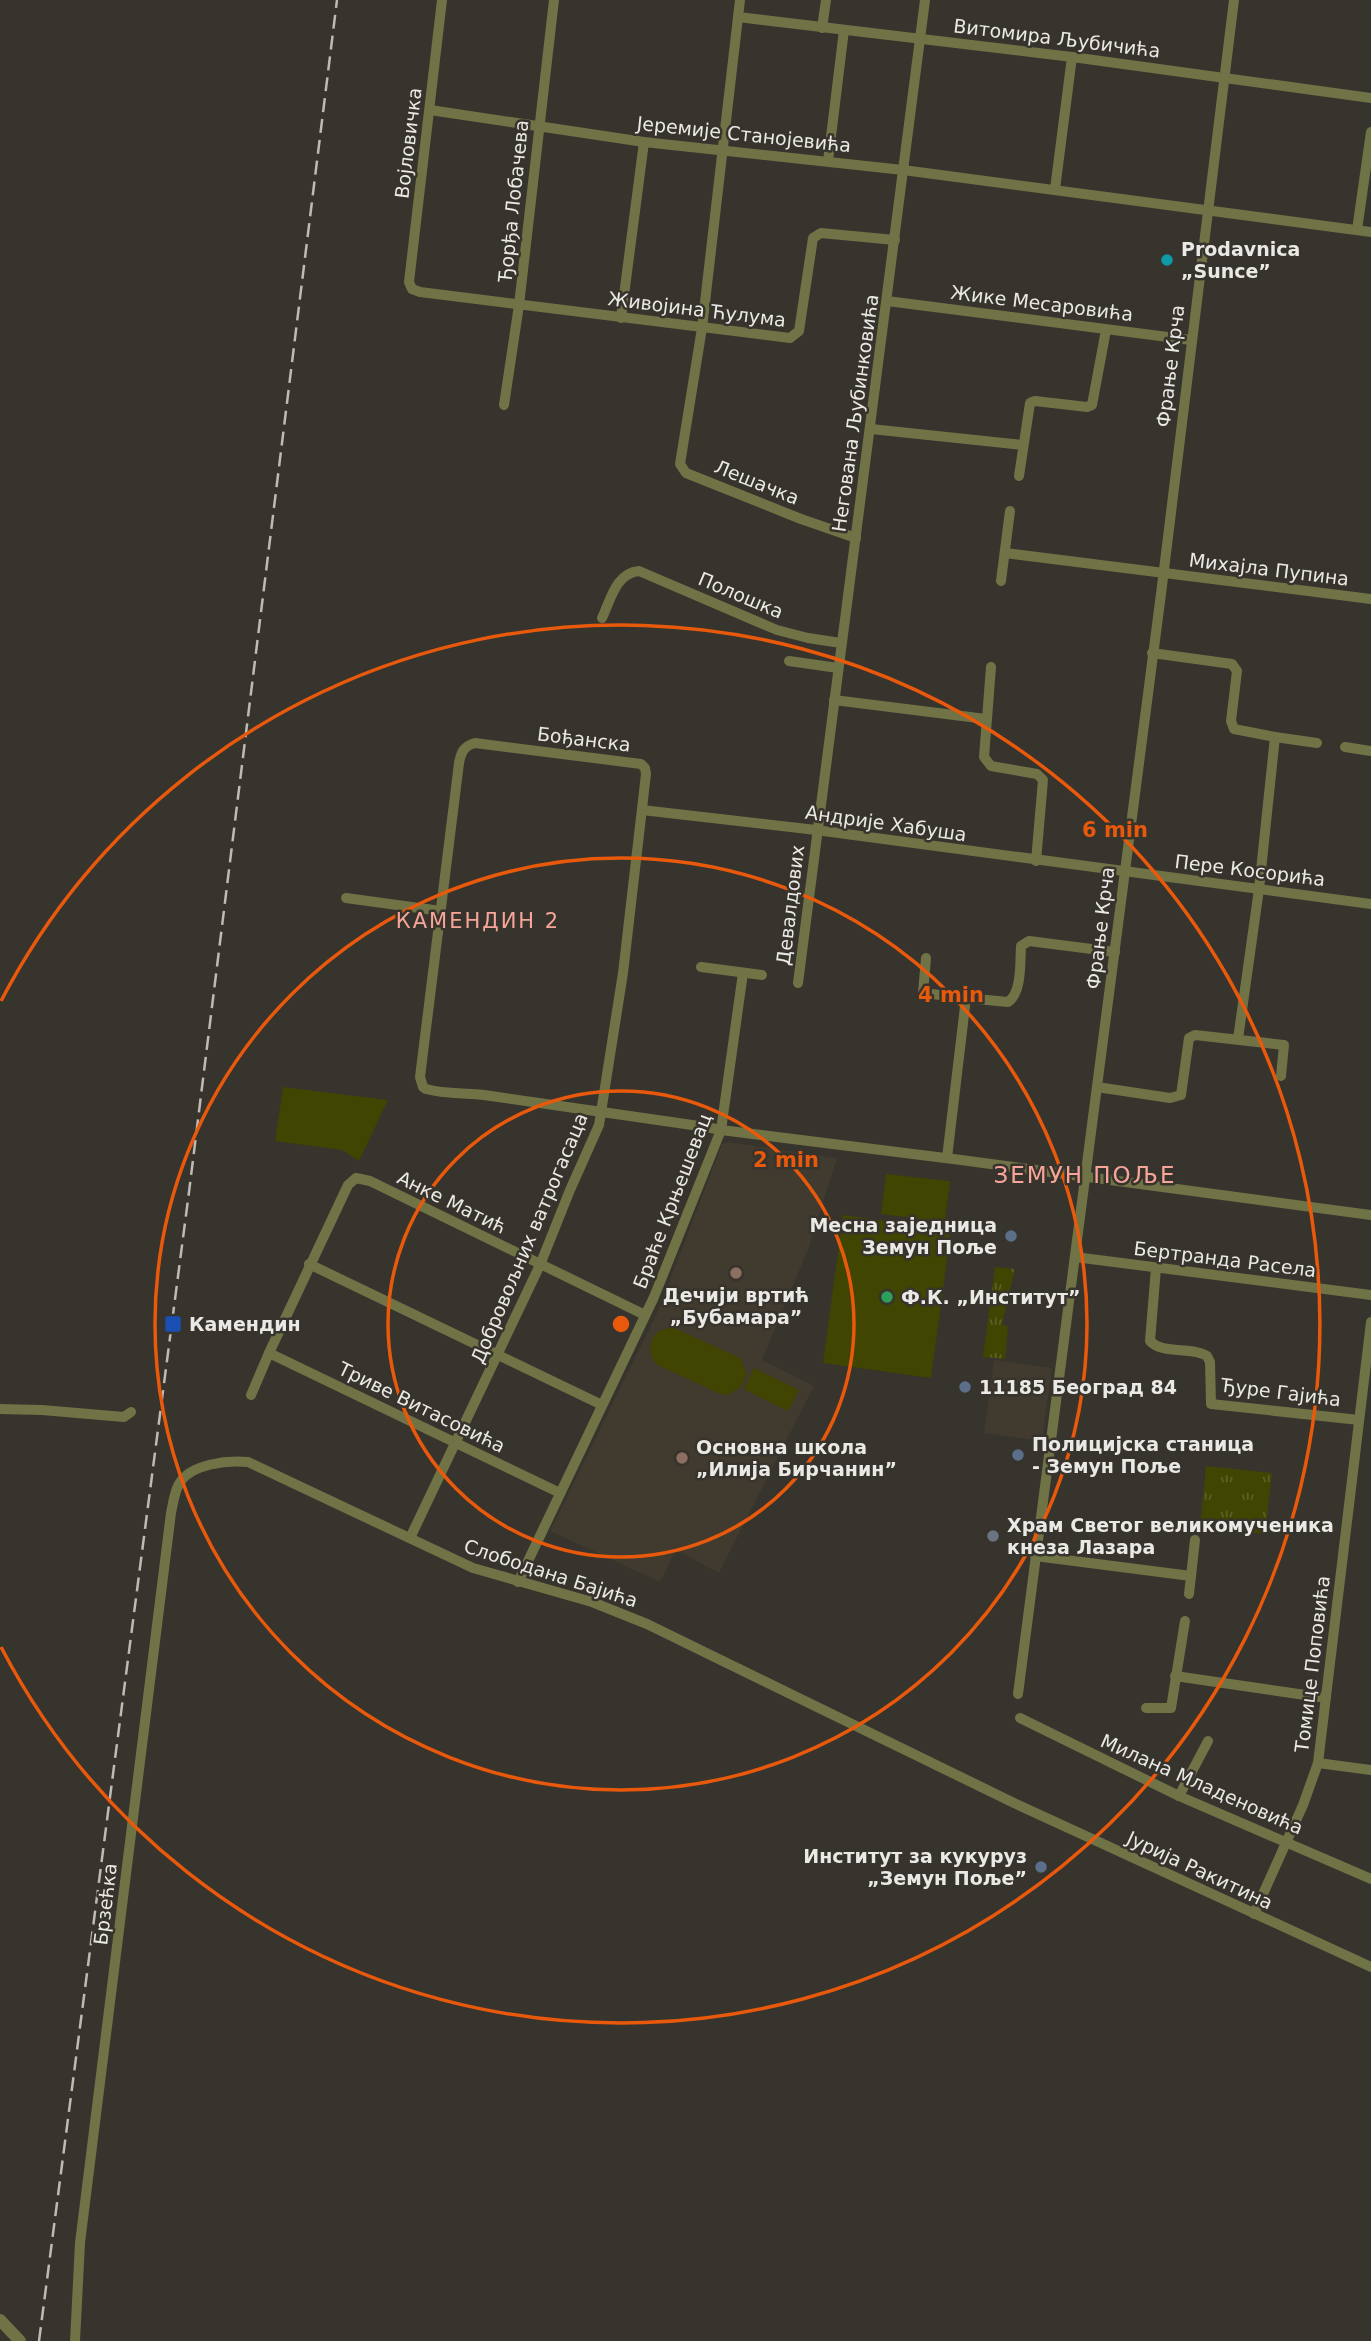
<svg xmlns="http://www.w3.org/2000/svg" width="1371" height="2341" font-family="'DejaVu Sans',sans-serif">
<defs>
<pattern id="grass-tufts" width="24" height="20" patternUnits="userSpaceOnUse" patternTransform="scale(1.75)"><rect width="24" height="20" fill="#404501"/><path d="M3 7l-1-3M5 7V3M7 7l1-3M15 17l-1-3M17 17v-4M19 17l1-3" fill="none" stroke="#5c6026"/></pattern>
</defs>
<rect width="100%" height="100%" fill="#37332d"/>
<!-- built -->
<g fill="#413a2e">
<polygon points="729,1142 837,1158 809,1247 762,1360 814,1386 719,1573 676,1550 660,1582 550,1531 659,1309 722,1144"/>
<polygon points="994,1360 1052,1368 1042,1441 984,1433"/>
</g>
<!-- grass -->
<g fill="url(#grass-tufts)">
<polygon points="995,1267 1015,1269 1002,1324 1008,1327 1005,1359 983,1357"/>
<polygon points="1206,1466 1272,1473 1265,1534 1200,1527"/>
</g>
<!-- garden -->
<g fill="#404501">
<polygon points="283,1087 388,1100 359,1161 342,1150 275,1141"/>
<polygon points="886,1174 950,1181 945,1222 881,1214"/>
<polygon points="843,1215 951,1230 931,1378 823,1363"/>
<polygon points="672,1327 740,1358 747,1374 741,1387 728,1395 718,1393 658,1365 653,1360 650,1348 653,1337 659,1331"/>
<polygon points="754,1368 799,1390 788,1411 744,1389"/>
</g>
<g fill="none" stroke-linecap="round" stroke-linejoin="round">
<!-- minor -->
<g stroke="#6f7345" stroke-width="10">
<polyline points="442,0 409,282 412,289 420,292 790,338 799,331 813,238 821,233 895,240"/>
<polyline points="740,0 702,328 680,464 686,473 801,519 856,538"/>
<polyline points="738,17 1072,57 1371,98"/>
<polyline points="822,28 826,0"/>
<polyline points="430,110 644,142 903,170 1371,232"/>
<polyline points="828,161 844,30"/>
<polyline points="1055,189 1072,57"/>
<polyline points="1357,230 1371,132"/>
<polyline points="887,301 1191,340"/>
<polyline points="621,318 644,142"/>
<polyline points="504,405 519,305 554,0"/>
<polyline points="871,429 1023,445"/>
<polyline points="1019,476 1030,403 1035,401 1087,407 1092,405 1106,330"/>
<polyline points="1005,553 1371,599"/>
<polyline points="1001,581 1010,511"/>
<path d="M602,618C611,599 616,573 639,571L777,630L808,638L841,643"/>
<polyline points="1152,653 1232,664 1237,671 1231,721 1234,729 1275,737 1259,889 1238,1039"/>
<polyline points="789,661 838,668"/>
<polyline points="991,667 984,757 991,766 1037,774 1043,780 1036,861"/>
<polyline points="834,700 986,719"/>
<polyline points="1275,737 1317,743"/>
<polyline points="1345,747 1371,751"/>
<polyline points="642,810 816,830 1371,904"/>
<polyline points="346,898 441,911"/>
<polyline points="926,958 923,993 966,998"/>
<polyline points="701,967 762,975"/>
<polyline points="798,983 925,0"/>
<polyline points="1097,1087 1170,1098 1181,1095 1189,1038 1195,1035 1284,1045 1281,1076"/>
<path d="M947,1158L966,998L1008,1002C1022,993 1020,962 1021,946L1029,941L1115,952"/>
<polyline points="1075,1257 1371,1295"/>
<polyline points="309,1264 602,1405"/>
<path d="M1156,1268L1150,1341C1163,1355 1191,1346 1207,1356L1210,1362L1211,1404L1359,1420"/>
<polyline points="269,1353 560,1493"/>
<polyline points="251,1395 269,1353 348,1185 356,1178 370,1181 645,1315"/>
<polyline points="0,1409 42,1410 124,1417 131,1412"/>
<path d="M410,1538L540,1265L570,1190L599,1125L623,973L646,774L645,768L641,764L475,743C464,746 461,752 459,763L420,1077L423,1087L426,1089C447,1095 470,1092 491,1096C563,1106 634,1117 706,1127L721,1130L961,1160L1371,1215"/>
<polyline points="1035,1556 1191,1576"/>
<polyline points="518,1582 654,1297 721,1130 743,973"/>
<polyline points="1189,1594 1195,1540"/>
<polyline points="1175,1676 1326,1698"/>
<polyline points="1018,1694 1161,594 1234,0"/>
<polyline points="1146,1708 1171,1708 1185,1621"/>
<polyline points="1020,1718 1179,1796 1371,1879"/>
<polyline points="1318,1763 1371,1770"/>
<polyline points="1179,1796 1208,1741"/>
<polyline points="1254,1914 1303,1805 1318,1763 1371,1322"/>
<path d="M75,2341L80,2243L171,1513C173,1504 174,1493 179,1484C190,1464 227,1460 248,1462L473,1568L592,1602L647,1624L1014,1803L1371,1967"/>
</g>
<!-- tertiary -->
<polyline stroke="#6f7345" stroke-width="12" points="0,2320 20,2341"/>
<!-- rail -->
<polyline stroke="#bebbb7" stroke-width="2.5" stroke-dasharray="14 7" stroke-linecap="butt" points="39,2341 189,1192 337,0"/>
</g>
<!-- distance rings -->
<g fill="none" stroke="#e8590c" stroke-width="3.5">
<circle cx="621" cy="1324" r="233"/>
<circle cx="621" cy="1324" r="466"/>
<path d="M1 1001A699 699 0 1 1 1 1647"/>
</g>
<!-- markers -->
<circle fill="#0f9aa8" stroke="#37332d" stroke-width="2.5" cx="1167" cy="260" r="7"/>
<g fill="#5c6f8a" stroke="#37332d" stroke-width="2.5">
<circle cx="1011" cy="1236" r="7"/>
<circle cx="965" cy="1387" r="7"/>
<circle cx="1018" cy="1455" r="7"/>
<circle cx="1041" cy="1867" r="7"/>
</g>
<g fill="#8d6e63" stroke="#37332d" stroke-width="2.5">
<circle cx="736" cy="1273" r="7"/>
<circle cx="682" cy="1458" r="7"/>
</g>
<circle fill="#2e9e5b" stroke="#37332d" stroke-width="2.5" cx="887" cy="1297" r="7"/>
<rect fill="#1a4fb4" stroke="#37332d" stroke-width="2.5" x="164" y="1315" width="18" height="18" rx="3.5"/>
<circle fill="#6b7280" stroke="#37332d" stroke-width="2.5" cx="993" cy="1536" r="7"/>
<g text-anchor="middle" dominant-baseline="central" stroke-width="5" stroke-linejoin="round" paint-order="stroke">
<!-- street labels -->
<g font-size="19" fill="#ebe9e5" stroke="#37332d">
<text transform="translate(1057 38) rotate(7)">Витомира Љубичића</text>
<text transform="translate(744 134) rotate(6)">Јеремије Станојевића</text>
<text transform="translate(408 143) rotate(-83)">Војловичка</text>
<text transform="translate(513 201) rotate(-84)">Ђорђа Лобачева</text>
<text transform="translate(1042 303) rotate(7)">Жике Месаровића</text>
<text transform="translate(697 309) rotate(7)">Живојина Ћулума</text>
<text transform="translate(1170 366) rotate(-83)">Фрање Крча</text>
<text transform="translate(855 413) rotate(-82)">Негована Љубинковића</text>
<text transform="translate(757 482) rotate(22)">Лешачка</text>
<text transform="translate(1269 569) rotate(7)">Михајла Пупина</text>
<text transform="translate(741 595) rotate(23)">Полошка</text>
<text transform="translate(584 739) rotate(7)">Бођанска</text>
<text transform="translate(886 823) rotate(8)">Андрије Хабуша</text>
<text transform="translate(1250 870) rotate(7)">Пере Косорића</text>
<text transform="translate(790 905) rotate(-83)">Девалдових</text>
<text transform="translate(1100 928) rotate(-83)">Фрање Крча</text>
<text transform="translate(672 1201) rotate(-69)">Браће Крњешевац</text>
<text transform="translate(452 1202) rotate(26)">Анке Матић</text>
<text transform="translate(529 1238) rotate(-67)">Добровољних ватрогасаца</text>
<text transform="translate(1225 1259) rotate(7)">Бертранда Расела</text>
<text transform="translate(1281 1392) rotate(7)">Ђуре Гајића</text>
<text transform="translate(422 1407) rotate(26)">Триве Витасовића</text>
<text transform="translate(551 1573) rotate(18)">Слободана Бајића</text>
<text transform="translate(1312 1664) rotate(-83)">Томице Поповића</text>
<text transform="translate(1202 1784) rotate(24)">Милана Младеновића</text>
<text transform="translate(1200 1870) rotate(25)">Јурија Ракитина</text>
<text transform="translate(105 1904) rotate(-83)">Брзећка</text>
</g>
<!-- poi labels -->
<g font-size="19" font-weight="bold" fill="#ebe9e5" stroke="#37332d" text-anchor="start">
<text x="1181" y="249">Prodavnica<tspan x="1181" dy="22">„Sunce”</tspan></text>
<text x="997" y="1225" text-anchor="end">Месна заједница<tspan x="997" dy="22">Земун Поље</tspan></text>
<text x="736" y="1295" text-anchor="middle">Дечији вртић<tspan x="736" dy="22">„Бубамара”</tspan></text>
<text x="901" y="1297">Ф.К. „Институт”</text>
<text x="189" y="1324">Камендин</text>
<text x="979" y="1387">11185 Београд 84</text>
<text x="1032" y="1444">Полицијска станица<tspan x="1032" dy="22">- Земун Поље</tspan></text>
<text x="696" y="1447">Основна школа<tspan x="696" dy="22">„Илија Бирчанин”</tspan></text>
<text x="1007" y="1525">Храм Светог великомученика<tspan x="1007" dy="22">кнеза Лазара</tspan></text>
<text x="1027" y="1856" text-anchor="end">Институт за кукуруз<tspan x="1027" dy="22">„Земун Поље”</tspan></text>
</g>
<!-- neighbourhood labels -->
<g font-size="21" letter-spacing="2" fill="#f7a598" stroke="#37332d">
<text x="478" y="921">КАМЕНДИН 2</text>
</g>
<!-- quarter labels -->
<g font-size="23" letter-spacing="2" fill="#f7a598" stroke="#37332d">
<text x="1085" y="1175">ЗЕМУН ПОЉЕ</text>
</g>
</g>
<circle cx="621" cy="1324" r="10" fill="#e8590c" stroke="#37332d" stroke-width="3.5"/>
<g font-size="21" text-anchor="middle" font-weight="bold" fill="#e8590c" stroke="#37332d" stroke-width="5" stroke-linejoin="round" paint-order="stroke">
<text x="1115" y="837">6 min</text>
<text x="951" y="1002">4 min</text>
<text x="786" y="1167">2 min</text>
</g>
</svg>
